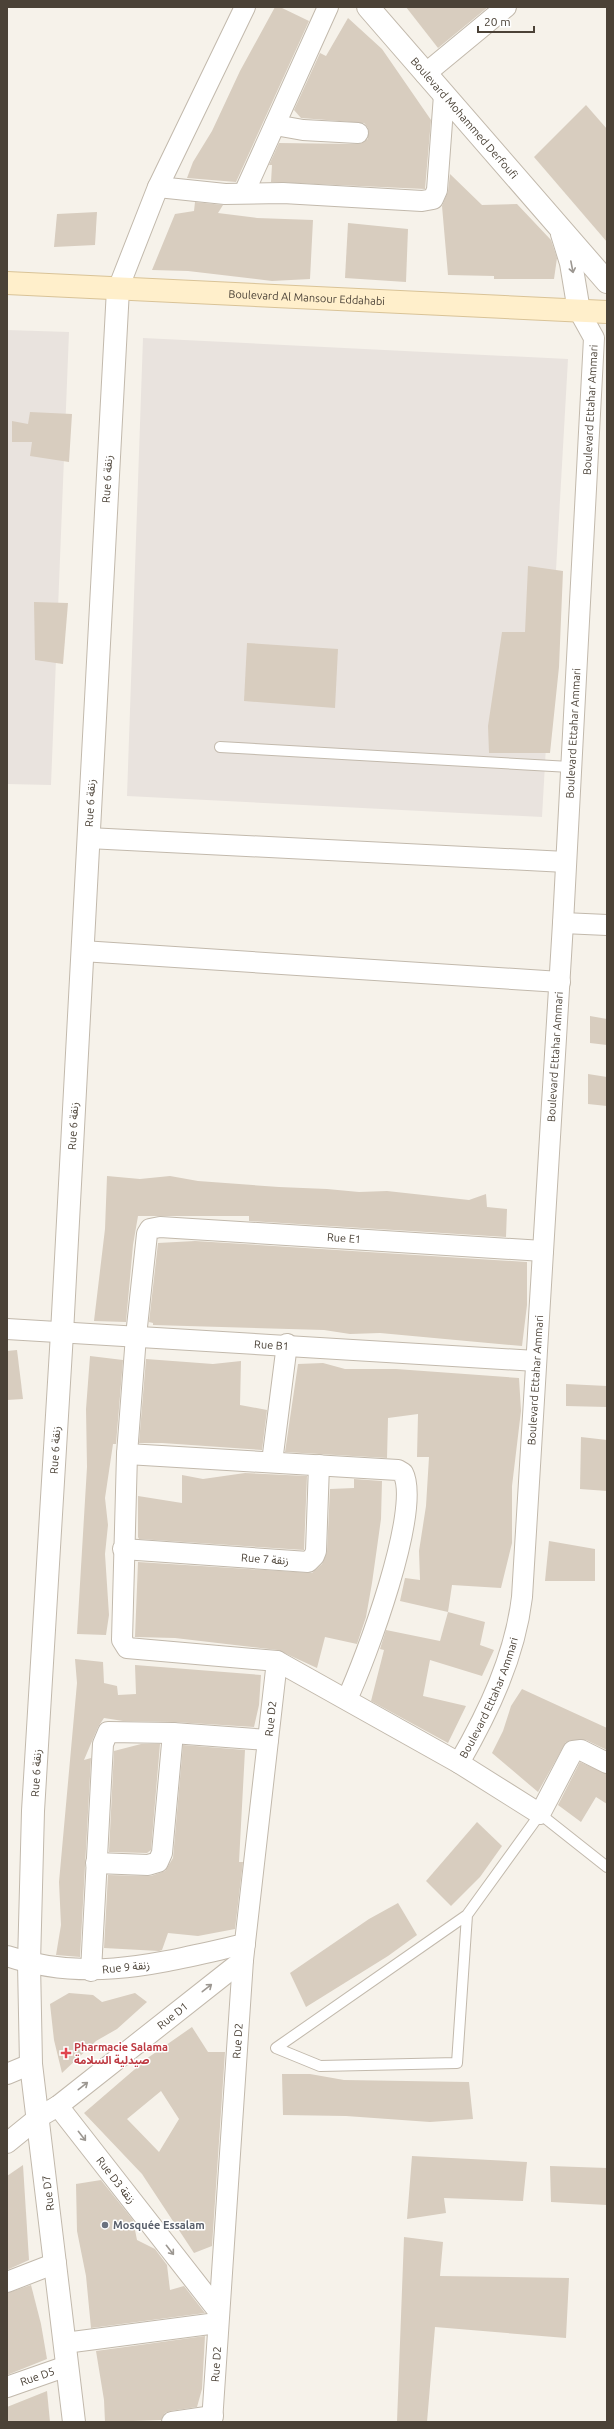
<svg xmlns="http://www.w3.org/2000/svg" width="614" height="2429" font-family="Ubuntu,'Noto Sans Arabic',sans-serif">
<rect width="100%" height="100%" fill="#f6f2ea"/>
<!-- industrial -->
<g fill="#e9e3de">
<polygon points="7,330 69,332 51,785 7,784"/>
<polygon points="143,338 568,359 542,817 127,796"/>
</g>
<!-- building -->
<g fill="#d8cdbf" fill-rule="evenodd">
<polygon points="275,7 280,7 309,21 236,182 187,178 193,162 212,131 240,71"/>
<polygon points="406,7 488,7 438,48"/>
<polygon points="348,18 382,49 431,120 425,189 271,182 272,165 269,165 279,143 357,144 368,139 368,128 364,123 301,118 294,110 320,53 326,56"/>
<polygon points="586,105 607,129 607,242 534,157"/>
<polygon points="450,174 482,205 517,204 551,240 557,258 554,279 494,279 494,276 448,275 442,206 448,191"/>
<polygon points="195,202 223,205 218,213 257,218 313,220 310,279 272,281 188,271 152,270 175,214 194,211"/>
<polygon points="97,212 95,245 54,247 57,214"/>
<polygon points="348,223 408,229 406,282 345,278"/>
<polygon points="30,412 72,414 69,462 30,456 32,442 12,442 12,421 28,424"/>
<polygon points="528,566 563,571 559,667 550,753 489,753 488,726 502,632 525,632"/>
<polygon points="34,602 68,603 63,664 35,660"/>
<polygon points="247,643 338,649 335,708 244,701"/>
<polygon points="590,1016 607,1019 607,1045 590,1043"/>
<polygon points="588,1074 607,1077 607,1106 588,1104"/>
<polygon points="107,1176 140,1179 170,1176 198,1181 279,1187 327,1189 359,1192 387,1191 469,1200 486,1194 487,1207 507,1209 506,1237 249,1221 249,1216 138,1216 133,1245 126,1322 94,1321 105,1229"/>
<polygon points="195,1241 527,1262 527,1305 522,1346 380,1333 350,1334 324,1330 153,1325 153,1323 149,1322 158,1243"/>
<polygon points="17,1350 23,1399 7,1400 7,1351"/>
<polygon points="90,1356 123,1360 116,1444 113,1444 105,1498 108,1525 105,1554 109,1615 106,1635 77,1634 87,1467 86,1409"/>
<polygon points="146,1359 213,1364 241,1361 240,1405 267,1410 262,1450 162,1443 139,1443"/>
<polygon points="323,1363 345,1369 396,1369 519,1378 521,1411 512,1486 512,1543 501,1588 452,1585 448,1612 400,1601 405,1578 420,1580 419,1551 426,1506 429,1457 417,1457 418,1414 388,1418 387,1458 285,1452 298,1364"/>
<polygon points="566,1384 607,1386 607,1407 566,1406"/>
<polygon points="581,1437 607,1440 607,1491 580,1489"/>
<polygon points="245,1473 307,1476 304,1550 139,1539 138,1537 138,1496 182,1503 182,1475 203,1479"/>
<polygon points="354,1479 382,1481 381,1519 372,1583 366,1617 357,1644 325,1637 317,1668 278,1650 175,1638 135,1637 138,1562 312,1573 322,1564 327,1552 330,1489 354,1488"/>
<polygon points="549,1541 595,1549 595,1581 545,1581"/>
<polygon points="448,1612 485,1622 480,1645 494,1650 482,1676 430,1660 423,1696 466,1706 448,1743 371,1701 384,1650 380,1649 386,1630 440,1641"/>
<polygon points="75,1659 103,1662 104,1683 117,1686 118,1695 136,1694 135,1665 261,1675 259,1705 254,1727 174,1722 123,1721 104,1718 98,1727 84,1760 91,1758 80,1957 56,1955 61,1925 59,1882 77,1683"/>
<polygon points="522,1689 607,1728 607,1750 586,1740 566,1742 538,1792 492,1753 503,1731 511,1706"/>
<polygon points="141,1744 160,1744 151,1850 147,1853 109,1852 114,1751"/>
<polygon points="183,1745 245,1750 239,1862 243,1862 235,1929 198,1936 168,1933 162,1950 159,1951 104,1948 108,1875 151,1876 165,1871 173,1858"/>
<polygon points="580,1762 607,1774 607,1804 596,1797 581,1822 558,1805"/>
<polygon points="477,1822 502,1846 480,1877 451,1906 426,1881"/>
<polygon points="398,1903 417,1935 388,1956 306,2007 290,1973 369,1919"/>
<polygon points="69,1993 93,1995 102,2002 135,1993 147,2002 117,2029 96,2041 62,2073 54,2040 50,2004"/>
<path d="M192,2027L208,2052H225L212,2246L194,2253L142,2174L84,2113L149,2057ZM161,2091L179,2119L159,2152L127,2119Z"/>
<polygon points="282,2074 310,2074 344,2080 469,2082 473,2119 430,2122 346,2116 283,2115"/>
<polygon points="412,2156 527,2162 523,2201 444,2198 446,2213 407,2219"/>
<polygon points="23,2165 29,2260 7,2270 7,2176"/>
<polygon points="550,2166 607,2168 607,2205 551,2202"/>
<polygon points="101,2180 133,2220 137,2240 155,2249 167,2265 170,2290 184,2286 205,2313 91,2328 86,2276 77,2231 76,2184"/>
<polygon points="404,2237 443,2242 440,2276 569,2278 566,2338 435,2327 427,2422 397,2422"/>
<polygon points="31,2285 41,2324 47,2359 7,2375 7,2293"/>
<polygon points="205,2336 202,2389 197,2407 170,2411 165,2413 161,2420 105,2422 104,2400 96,2351"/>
<polygon points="47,2391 50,2422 7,2422 7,2407"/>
</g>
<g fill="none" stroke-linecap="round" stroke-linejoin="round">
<!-- service casing -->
<g stroke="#c2b9ac" stroke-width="12">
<g id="service">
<polyline points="220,747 570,767"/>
<polyline points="467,1915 276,2048 320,2066 457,2063 467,1915 540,1814 607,1867"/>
</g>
</g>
<!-- minor casing -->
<g stroke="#c2b9ac" stroke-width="22">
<g id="minor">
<polyline points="425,74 506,7"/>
<polyline points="275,125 303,130 358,133"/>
<polyline points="158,187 225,194 283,193 422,201 433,199 437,190 444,95"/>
<polyline points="244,193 328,7"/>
<polyline points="118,289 158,187 245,7"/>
<polyline points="88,838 566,862"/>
<polyline points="563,923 607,925"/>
<polyline points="82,951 560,982"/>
<polyline points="543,1251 160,1227 150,1229 147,1234 136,1336 127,1454 122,1640 127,1648 277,1661 459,1763 540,1814 573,1751 581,1750 607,1763"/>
<path id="s1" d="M7,1329L536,1361"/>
<path d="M127,1454L398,1470L403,1473C422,1509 365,1661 347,1699"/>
<polyline points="272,1462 287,1344"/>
<polyline points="123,1549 308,1562 314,1556 316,1551 319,1465"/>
<path id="s2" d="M459,1763C489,1711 515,1656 522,1597L563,923L594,338L579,311"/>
<polyline points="96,1863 148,1865 158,1862 162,1853 173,1733"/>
<path d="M7,1956C90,1984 163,1962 245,1944"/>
<polyline points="91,1971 103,1744 108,1732 173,1733 268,1740"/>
<polyline points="7,2074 31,2064"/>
<polyline points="58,2106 219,2312"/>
<path id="s3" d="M7,2143L39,2117L58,2106L243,1960"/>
<polyline points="7,2282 56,2263"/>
<polyline points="65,2343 217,2323"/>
<path id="s4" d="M7,2387L67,2366"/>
<polyline points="172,2422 213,2416"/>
<path id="s5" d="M212,2422L243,1960L277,1661"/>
</g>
</g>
<!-- tertiary casing -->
<g stroke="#c2b9ac" stroke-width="24">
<g id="tertiary">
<path id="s6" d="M368,7L607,282"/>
<polyline points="562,234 571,263 579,311"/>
<polyline points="74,2422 31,2064 29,1963 33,1811 62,1333 118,289"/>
</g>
</g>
<!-- secondary casing -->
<g stroke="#d9c397" stroke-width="24">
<g id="secondary">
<path id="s7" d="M7,283L607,312"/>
</g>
</g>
<!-- service -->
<use href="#service" stroke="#fff" stroke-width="10"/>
<!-- minor -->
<use href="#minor" stroke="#fff" stroke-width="20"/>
<!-- tertiary -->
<use href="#tertiary" stroke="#fff" stroke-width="22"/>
<!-- secondary -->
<use href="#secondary" stroke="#ffefcb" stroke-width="22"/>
</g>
<!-- one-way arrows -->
<defs><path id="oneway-shaft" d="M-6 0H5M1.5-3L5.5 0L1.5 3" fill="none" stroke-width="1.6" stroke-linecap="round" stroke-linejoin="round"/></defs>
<g stroke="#9c9791">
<use href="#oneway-shaft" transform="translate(572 267) rotate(79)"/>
<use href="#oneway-shaft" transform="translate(207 1988) rotate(-38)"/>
<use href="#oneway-shaft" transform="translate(83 2086) rotate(-38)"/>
<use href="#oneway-shaft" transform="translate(82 2136) rotate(52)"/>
<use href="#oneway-shaft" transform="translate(170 2250) rotate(52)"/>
</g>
<!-- markers -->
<path fill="#e0444e" stroke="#fff" stroke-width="1.5" d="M64 2047h4v4h4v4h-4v4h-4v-4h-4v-4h4z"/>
<circle fill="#6b7280" stroke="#fff" stroke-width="1.5" cx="105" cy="2225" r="4"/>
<g text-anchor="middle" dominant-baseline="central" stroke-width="3" stroke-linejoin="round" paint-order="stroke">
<!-- street labels -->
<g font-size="11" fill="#4b4237" stroke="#fff">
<text stroke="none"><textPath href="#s6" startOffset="147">Boulevard Mohammed Derfoufi</textPath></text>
<text stroke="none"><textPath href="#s7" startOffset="300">Boulevard Al Mansour Eddahabi</textPath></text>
<text stroke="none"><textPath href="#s2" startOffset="1368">Boulevard Ettahar Ammari</textPath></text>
<text transform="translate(107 479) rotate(-87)">Rue 6 زنقة</text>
<text stroke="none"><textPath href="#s2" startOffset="1044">Boulevard Ettahar Ammari</textPath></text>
<text transform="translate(90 803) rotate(-87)">Rue 6 زنقة</text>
<text stroke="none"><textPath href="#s2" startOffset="720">Boulevard Ettahar Ammari</textPath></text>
<text transform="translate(73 1126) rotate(-87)">Rue 6 زنقة</text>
<text transform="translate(344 1238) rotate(4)">Rue E1</text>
<text stroke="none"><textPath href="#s1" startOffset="265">Rue B1</textPath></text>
<text stroke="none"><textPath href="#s2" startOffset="396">Boulevard Ettahar Ammari</textPath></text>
<text transform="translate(55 1450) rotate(-87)">Rue 6 زنقة</text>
<text transform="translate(265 1559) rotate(4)">Rue 7 زنقة</text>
<text stroke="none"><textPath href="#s2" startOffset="72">Boulevard Ettahar Ammari</textPath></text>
<text stroke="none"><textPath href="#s5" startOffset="706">Rue D2</textPath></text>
<text transform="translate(36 1773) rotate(-87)">Rue 6 زنقة</text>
<text transform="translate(126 1967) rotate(-6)">Rue 9 زنقة</text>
<text stroke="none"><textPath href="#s3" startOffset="209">Rue D1</textPath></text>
<text stroke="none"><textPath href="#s5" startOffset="382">Rue D2</textPath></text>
<text transform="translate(116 2180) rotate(52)">Rue D3 زنقة</text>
<text transform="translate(48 2193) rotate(-97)">Rue D7</text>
<text stroke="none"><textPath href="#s5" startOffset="58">Rue D2</textPath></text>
<text stroke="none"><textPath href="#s4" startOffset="32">Rue D5</textPath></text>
</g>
<!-- health labels -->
<g font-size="11" font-weight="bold" fill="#be3a42" stroke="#fff" text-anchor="start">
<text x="74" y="2047">Pharmacie Salama<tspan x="74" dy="13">صيدلية السلامة</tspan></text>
</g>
<!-- worship labels -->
<g font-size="11" font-weight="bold" fill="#5b616d" stroke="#fff" text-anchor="start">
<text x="113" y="2225">Mosquée Essalam</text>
</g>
</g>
<!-- border -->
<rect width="614" height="2429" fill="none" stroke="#4b4237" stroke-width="16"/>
<!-- scale -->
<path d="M478 26v6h56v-6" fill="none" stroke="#4b4237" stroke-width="2"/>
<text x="484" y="26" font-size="12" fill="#4b4237" stroke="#ffffff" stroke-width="3" paint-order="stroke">20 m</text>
</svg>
